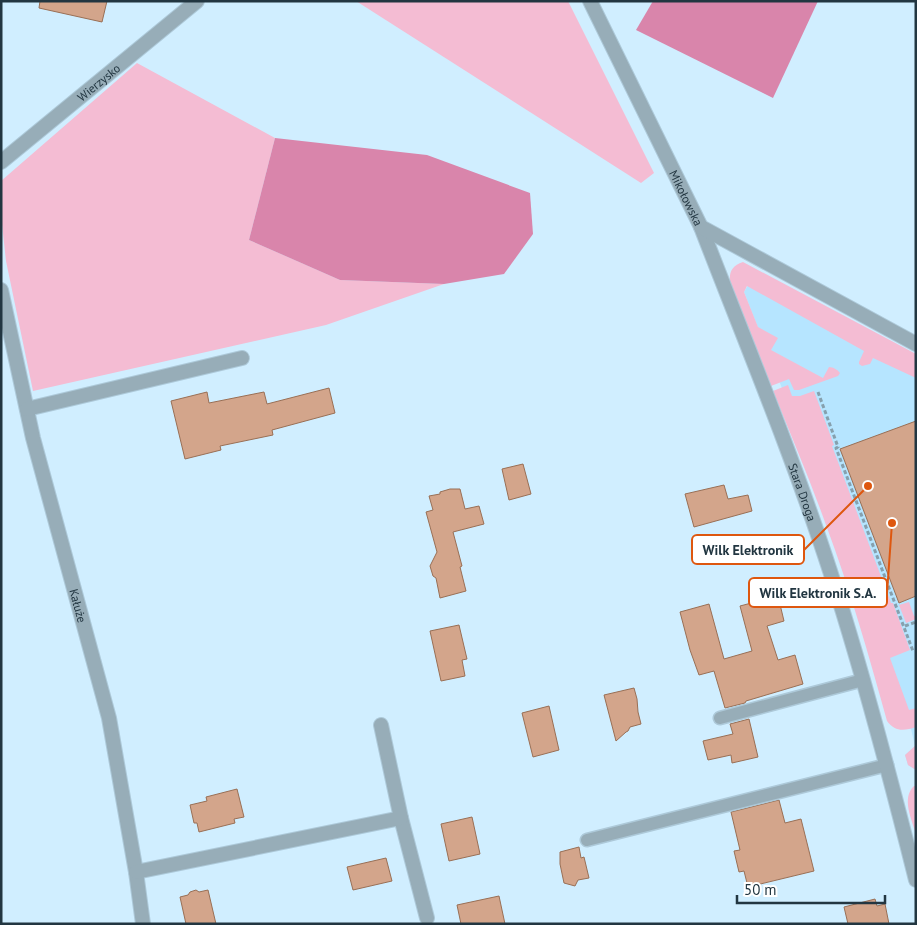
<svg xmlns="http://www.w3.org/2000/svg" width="917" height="925" font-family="'PT Sans',sans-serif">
<rect width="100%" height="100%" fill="#d0eeff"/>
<!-- built -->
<polygon fill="#b6e5ff" points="750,282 916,372 916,770 908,765 905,755 915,746 911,729 900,728 868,606 744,292"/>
<!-- green -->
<g fill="#f4bcd3">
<polygon points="356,1 568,1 654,173 641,183"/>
<polygon points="137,63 275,138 249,240 340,280 444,284 326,325 33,391 6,261 1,215 1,181"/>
<path d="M743,262L916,354V378L873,358L870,364L862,366L859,364V362L864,351L747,286L744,292L758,327L778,338L771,350L823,378L829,367C833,367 838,370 840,373L838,376L799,390H794L789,379L771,386L730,283C729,271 732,266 743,262Z"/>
<path d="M788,385L792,396H800L814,391L834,445L832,446L891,603H893L910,650L890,658L909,710L916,708V727C904,731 895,732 887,721C869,656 850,589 826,525C810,480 791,435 773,391Z"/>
<polygon points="909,602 914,616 916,616 916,619 906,623 899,605"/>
<polygon points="915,745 916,745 916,770 908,765 905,755 915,746"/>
<path d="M914,786H916V834C912,820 901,798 914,786Z"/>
</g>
<!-- forest -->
<g fill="#d985ab">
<polygon points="653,1 818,1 773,98 636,30"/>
<polygon points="275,138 427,155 530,193 533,234 504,274 444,284 340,280 249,240"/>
</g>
<!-- building -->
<g fill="#d3a58b" stroke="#996f55">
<polygon points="40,1 107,1 102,22 39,8"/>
<polygon points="329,388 335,413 272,430 273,435 220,446 221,450 185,459 171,401 207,392 209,403 264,392 267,404"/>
<polygon points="916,421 916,596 899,603 840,449"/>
<polygon points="523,464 531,494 509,500 502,469"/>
<polygon points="724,485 728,499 748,495 752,511 694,527 685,494"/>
<polygon points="450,489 460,489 465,509 479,506 484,524 453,532 462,566 460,567 466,591 440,598 436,578 433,576 430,566 437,552 426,512 433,510 429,496 440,494 440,492"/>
<polygon points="778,596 784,621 767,626 778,660 795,655 803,684 746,701 745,703 725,708 714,671 699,675 690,650 680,612 709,604 724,659 752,651 740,606"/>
<polygon points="459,625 467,659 462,660 465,676 441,681 430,631"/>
<polygon points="634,688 637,699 638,712 641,724 630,727 628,731 626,732 616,741 604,695"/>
<polygon points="549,706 559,750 533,757 522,713"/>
<polygon points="749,719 758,757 732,763 731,755 708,760 703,741 733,734 730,724"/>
<polygon points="237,789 244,817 234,819 235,823 199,832 197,823 194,823 190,805 207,801 206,797"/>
<polygon points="779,800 785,823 801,819 814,871 748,887 744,871 739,872 734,851 740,850 731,812"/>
<polygon points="472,817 480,854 449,861 441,824"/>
<polygon points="579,847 581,858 584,857 589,878 578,880 575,886 564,883 560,864 560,852"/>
<polygon points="386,858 392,881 353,890 347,867"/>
<polygon points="196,890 199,892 208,890 216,924 186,924 180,897 188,895 190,892"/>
<polygon points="499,896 505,924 461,924 457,905"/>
<polygon points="875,899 877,906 885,904 889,924 848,924 844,907"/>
</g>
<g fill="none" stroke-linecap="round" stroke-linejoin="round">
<!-- service casing -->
<g stroke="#adc9d9" stroke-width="15">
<g id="service">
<polyline points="720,718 863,680"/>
<polyline points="587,840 887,765"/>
</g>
</g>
<!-- minor casing -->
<g stroke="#adc9d9" stroke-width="16">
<g id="minor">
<path id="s1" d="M1,162L197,1"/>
<path id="s2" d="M701,227C745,341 792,454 830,571C863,672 890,776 916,880"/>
<path id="s3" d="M1,290L33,438L109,718L136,872L143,924"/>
<polyline points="27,409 242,358"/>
<polyline points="401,818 427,918"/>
<polyline points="136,872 401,818 381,725"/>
</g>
</g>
<!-- tertiary casing -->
<g stroke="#adc9d9" stroke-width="16">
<g id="tertiary">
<path id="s4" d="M590,1L701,227L916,344"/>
</g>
</g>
<!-- path -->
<g stroke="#86a0ae" stroke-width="3" stroke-dasharray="4 2.5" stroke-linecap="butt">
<polyline points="818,392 838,447 836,448 913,651"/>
<polyline points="905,626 916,622"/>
</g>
<!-- service -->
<use href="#service" stroke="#97adb8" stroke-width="12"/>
<!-- minor -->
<use href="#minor" stroke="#97adb8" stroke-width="14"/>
<!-- tertiary -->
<use href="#tertiary" stroke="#97adb8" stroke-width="14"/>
</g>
<g text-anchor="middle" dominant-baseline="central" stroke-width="5" stroke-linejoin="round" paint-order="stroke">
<!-- street labels -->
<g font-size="12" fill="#223641" stroke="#fff">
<text stroke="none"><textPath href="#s1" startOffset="126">Wierzysko</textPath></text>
<text stroke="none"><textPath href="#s4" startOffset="219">Mikołowska</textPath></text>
<text stroke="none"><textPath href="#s2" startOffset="284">Stara Droga</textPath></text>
<text stroke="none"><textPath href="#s3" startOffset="325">Kałuże</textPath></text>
</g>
</g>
<!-- callouts -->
<path fill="none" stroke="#de570f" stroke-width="2" d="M868 486L804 550M892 523L887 593"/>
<g fill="#de570f" stroke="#fff" stroke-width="2">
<circle cx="868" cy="486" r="5"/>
<circle cx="892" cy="523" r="5"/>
</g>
<g fill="#fff" stroke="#de570f" stroke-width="2">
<rect x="692" y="535" width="112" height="29" rx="5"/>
<rect x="749" y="578" width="138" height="29" rx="5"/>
</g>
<g font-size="14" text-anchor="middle" font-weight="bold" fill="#223641">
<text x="748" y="555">Wilk Elektronik</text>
<text x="818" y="598">Wilk Elektronik S.A.</text>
</g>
<!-- border -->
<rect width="917" height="925" fill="none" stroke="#223641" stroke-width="5"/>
<!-- scale -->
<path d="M737 895v8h148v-8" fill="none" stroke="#223641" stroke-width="2.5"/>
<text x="744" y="895" font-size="15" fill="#223641" stroke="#ffffff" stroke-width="4" paint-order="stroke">50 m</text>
</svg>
